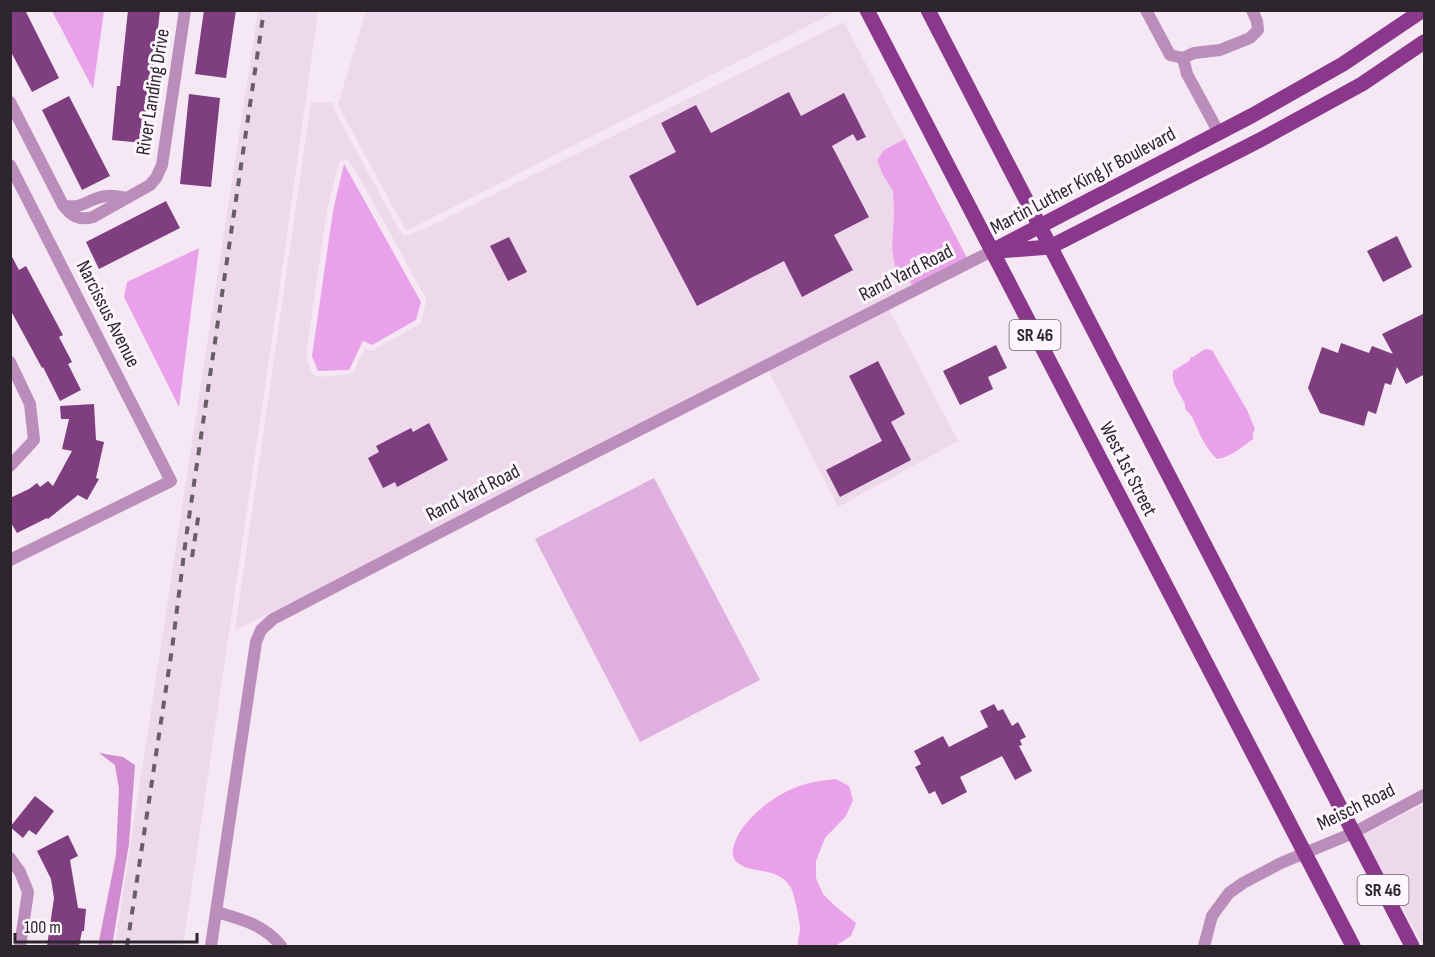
<svg xmlns="http://www.w3.org/2000/svg" width="1435" height="957" font-family="'Sofia Sans Condensed',sans-serif">
<rect width="100%" height="100%" fill="#f6e7f5"/>
<!-- built -->
<g fill="#edd8ec" fill-rule="evenodd">
<polygon points="831,10 833,13 406,231 338,105 366,11"/>
<polygon points="258,11 318,11 283,264 183,946 115,946"/>
<path d="M844,22L905,139L884,150L877,160L883,175L893,190L894,213L913,285L884,300L958,441L838,507L764,362L344,577L235,630L311,102L333,103V108L401,233L405,236L428,227ZM345,159L349,161L371,198L426,299V303L421,323L374,350L370,351L365,349L352,374L318,377L312,374L306,356L327,210L339,162L342,160Z"/>
<polygon points="1424,804 1424,946 1361,836"/>
</g>
<!-- green -->
<polygon fill="#dfb0df" points="654,478 760,680 640,742 535,539"/>
<!-- forest -->
<polygon fill="#d18bd1" points="99,753 123,757 135,765 129,844 112,946 98,946 116,855 119,789 115,765"/>
<!-- water -->
<g fill="#e9a2e9">
<polygon points="52,11 104,11 93,89"/>
<polygon points="905,139 967,258 913,285 896,273 892,249 894,213 893,191 883,175 877,160 884,150"/>
<polygon points="344,164 421,302 416,320 372,345 363,341 349,370 318,371 312,356 333,211"/>
<polygon points="199,248 179,407 124,297 127,282"/>
<path d="M1205,349L1212,350L1247,410L1255,429L1253,433V439C1242,447 1231,457 1217,459C1206,449 1199,433 1193,419C1191,414 1190,415 1187,411C1183,405 1187,409 1184,402C1179,392 1171,383 1173,371L1189,361L1191,357H1193Z"/>
<path d="M836,779L849,786L853,800L846,816L825,838L816,861V878L823,894L834,905L856,923L851,936L835,946H798C797,940 800,935 800,928C800,922 794,893 791,888C778,864 747,876 735,860C731,855 733,848 735,842C745,815 781,790 809,783C817,781 827,780 836,779Z"/>
</g>
<!-- building -->
<g fill="#7e3e7f">
<polygon points="10,10 25,10 59,78 32,92 10,50"/>
<polygon points="128,10 160,10 153,73 150,72 143,143 112,140 117,86 120,86"/>
<polygon points="204,10 236,10 226,78 195,74"/>
<polygon points="789,92 801,116 844,93 866,137 857,141 853,134 832,146 869,217 834,235 853,270 802,297 784,261 697,306 629,176 676,152 661,123 696,105 711,133"/>
<polygon points="189,94 220,98 211,187 180,184"/>
<polygon points="69,96 110,176 82,190 42,110"/>
<polygon points="166,201 180,228 99,269 86,242"/>
<polygon points="1397,236 1412,267 1383,282 1367,251"/>
<polygon points="509,237 527,272 508,281 490,246"/>
<polygon points="10,253 19,270 26,266 63,335 59,337 72,362 68,364 81,390 60,401 43,367 42,368 10,309"/>
<polygon points="1425,313 1425,374 1406,384 1397,367 1391,385 1385,383 1376,414 1368,411 1364,426 1320,413 1308,388 1322,347 1338,353 1341,343 1369,353 1372,346 1393,354 1382,334"/>
<polygon points="996,345 1007,368 988,377 993,389 960,405 943,371"/>
<polygon points="878,361 905,414 891,422 911,460 840,497 826,470 882,441 849,376"/>
<polygon points="94,404 96,440 104,442 96,478 99,479 87,500 78,495 48,519 47,518 17,533 10,521 10,498 29,489 37,483 40,487 48,481 53,486 72,451 62,449 69,419 61,419 60,406"/>
<polygon points="429,423 448,460 397,487 395,482 383,488 368,458 379,452 376,446 411,428 413,432"/>
<polygon points="994,704 998,711 1003,709 1012,726 1018,722 1026,737 1020,740 1022,745 1019,746 1032,771 1015,780 1002,756 960,777 967,792 942,805 935,791 929,794 915,767 921,764 914,751 943,736 949,747 988,727 980,711"/>
<polygon points="35,796 54,811 36,835 29,830 23,838 10,827"/>
<polygon points="68,835 78,856 70,860 78,908 86,909 84,931 82,931 79,946 47,946 54,898 51,879 37,851"/>
</g>
<g fill="none" stroke-linecap="round" stroke-linejoin="round">
<!-- minor -->
<g stroke="#ba8dba" stroke-width="12">
<polyline points="1146,10 1170,55 1183,58 1194,53 1220,50 1250,38 1258,30 1257,21 1252,10"/>
<polyline points="1183,58 1187,74 1219,133"/>
<path d="M10,102L63,205C71,216 79,221 93,217L150,185L156,178L162,165L185,10"/>
<polyline points="10,165 171,481 10,560"/>
<path d="M63,205C82,211 89,197 107,196C113,195 121,197 127,198"/>
<polyline points="10,362 30,404 34,440 10,466"/>
<polyline points="10,858 20,872 28,892 20,946"/>
<path d="M217,912C241,919 265,925 281,946"/>
<polyline points="211,946 256,642 261,630 273,619 529,486 992,251"/>
<polyline points="1204,946 1212,916 1229,893 1243,883 1281,863 1353,833 1424,795"/>
</g>
<!-- major -->
<g stroke="#8a378c" stroke-width="15">
<polyline points="867,10 1353,946"/>
<polyline points="928,10 1412,946"/>
<polyline points="992,251 1253,115 1343,64 1423,10"/>
<polyline points="998,251 1050,247 1260,140 1362,84 1424,42"/>
</g>
<!-- rail -->
<g stroke="#675e66" stroke-width="4" stroke-dasharray="8 8" stroke-linecap="butt">
<polyline points="192,557 199,512"/>
<polyline points="127,946 172,649 186,538 264,10"/>
</g>
</g>
<g text-anchor="middle" dominant-baseline="central" stroke-width="6" stroke-linejoin="round" paint-order="stroke">
<!-- shield labels -->
<g fill="#fdf7fd" stroke="#6b656b" stroke-width="1.5">
<rect x="1009.5" y="320" width="51" height="30" rx="4.5"/>
<rect x="1357.5" y="875" width="51" height="30" rx="4.5"/>
</g>
<g font-size="18" font-weight="bold" fill="#2c262c">
<text x="1035" y="335">SR 46</text>
<text x="1383" y="890">SR 46</text>
</g>
<!-- street labels -->
<g font-size="20" fill="#2c262c" stroke="#fdf7fd">
<text transform="translate(153 92) rotate(-81)">River Landing Drive</text>
<text transform="translate(1083 181) rotate(-28)">Martin Luther King Jr Boulevard</text>
<text transform="translate(906 273) rotate(-27)">Rand Yard Road</text>
<text transform="translate(108 314) rotate(63)">Narcissus Avenue</text>
<text transform="translate(1128 469) rotate(63)">West 1st Street</text>
<text transform="translate(473 493) rotate(-27)">Rand Yard Road</text>
<text transform="translate(1356 807) rotate(-26)">Meisch Road</text>
</g>
</g>
<!-- border -->
<rect width="1435" height="957" fill="none" stroke="#2c262c" stroke-width="24"/>
<!-- scale -->
<path d="M15 933v9h182v-9" fill="none" stroke="#2c262c" stroke-width="3"/>
<text x="24" y="933" font-size="18" fill="#2c262c" stroke="#fdf7fd" stroke-width="4.5" paint-order="stroke">100 m</text>
</svg>
